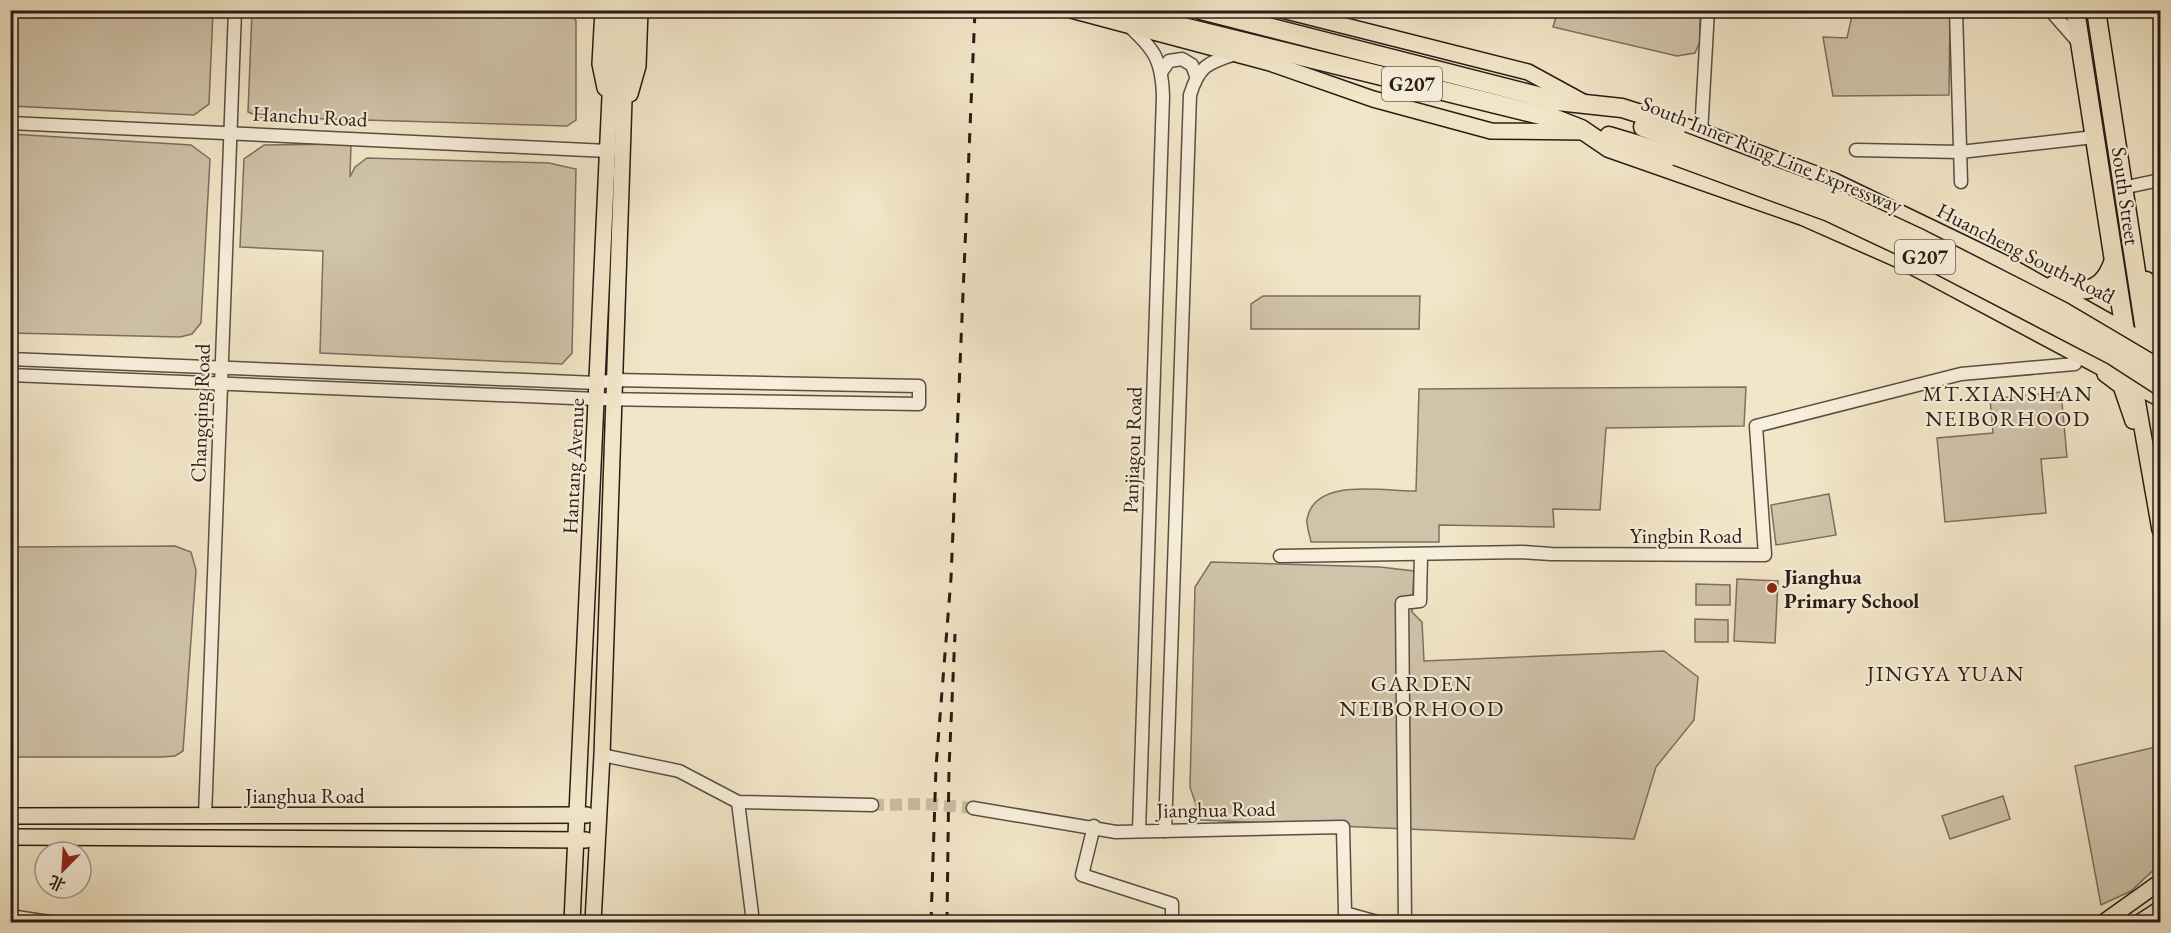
<svg xmlns="http://www.w3.org/2000/svg" width="2171" height="933" font-family="'EB Garamond','Noto Serif SC',serif">
<rect width="100%" height="100%" fill="#f2e6c8"/>
<filter id="stains"><feTurbulence type="fractalNoise" baseFrequency=".00333" numOctaves="4"/><feColorMatrix values="0 0 0 0 .2 0 0 0 0 .09 0 0 0 0 .02 0 0 0 .5 -.17"/></filter>
<radialGradient id="worn" r=".72"><stop offset=".6" stop-color="#630" stop-opacity="0"/><stop offset="1" stop-color="#630" stop-opacity=".3"/></radialGradient>
<!-- green -->
<g fill="#d0c3aa" stroke="#7c6f60" stroke-width="1.5">
<polygon points="569,10 576,21 576,120 567,126 260,117 248,112 252,11"/>
<polygon points="1558,10 1700,11 1700,42 1695,53 1677,56 1553,27"/>
<polygon points="1866,10 1950,11 1949,95 1833,96 1823,37 1847,38 1853,11"/>
<polygon points="10,11 213,11 209,104 194,115 11,106"/>
<polygon points="10,134 191,145 210,159 201,323 192,334 180,337 11,333"/>
<polygon points="351,144 350,177 355,167 367,158 549,163 576,169 572,353 562,364 320,353 323,251 240,247 244,159 264,145"/>
<polygon points="1263,296 1420,296 1419,329 1251,329 1251,304"/>
<path d="M1746,387L1744,426L1606,428L1600,510L1553,509L1554,527L1439,525V542H1311C1310,536 1306,525 1307,519C1315,476 1385,492 1416,491L1419,389Z"/>
<polygon points="2061,392 2067,457 2041,459 2046,513 1945,522 1937,438 1993,433 1990,399"/>
<polygon points="1829,494 1836,535 1776,545 1771,505"/>
<polygon points="175,546 191,552 196,570 183,751 175,756 162,757 11,757 11,547"/>
<polygon points="1211,562 1380,567 1414,571 1412,612 1422,622 1424,661 1664,651 1698,677 1694,720 1656,767 1634,839 1201,820 1190,787 1195,587"/>
<polygon points="1737,579 1778,581 1775,643 1734,641"/>
<polygon points="1696,584 1730,585 1730,605 1696,605"/>
<polygon points="1695,619 1728,620 1728,642 1695,642"/>
<polygon points="2160,746 2160,864 2131,891 2101,905 2075,766"/>
<polygon points="2003,796 2010,819 1950,839 1942,816"/>
</g>
<g fill="none" stroke-linecap="round" stroke-linejoin="round">
<!-- minor-tunnel -->
<polyline stroke="#cabda4" stroke-width="12" stroke-dasharray="12 6" stroke-linecap="butt" points="872,805 925,804 973,808"/>
<!-- minor casing -->
<g stroke="#5b4e42" stroke-width="15">
<g id="minor">
<polyline points="1956,10 1961,182"/>
<polyline points="2050,10 2079,43"/>
<path d="M1130,27C1155,50 1162,61 1163,96L1139,831"/>
<polyline points="1162,71 1169,61 1182,59 1192,65 1196,76"/>
<polyline points="10,123 608,151"/>
<polyline points="1701,133 1708,10"/>
<polyline points="1856,150 1960,152 2094,137"/>
<polyline points="2122,188 2160,180"/>
<polyline points="10,359 597,383 615,380 919,386 919,404 597,399 10,375"/>
<polyline points="1280,556 1522,552 1551,554 1765,555 1756,426 1961,374 2075,364 2073,349"/>
<polyline points="602,755 679,771 738,802 872,805"/>
<polyline points="738,802 753,922"/>
<polyline points="973,808 1116,832 1343,827 1345,913 1377,922"/>
<polyline points="205,817 235,10"/>
<polyline points="1094,826 1082,875 1172,904 1172,922"/>
<path d="M1165,831L1190,95C1199,66 1207,63 1235,54"/>
<polyline points="10,916 49,922"/>
<polyline points="1405,922 1402,603 1420,601 1421,554"/>
</g>
</g>
<!-- major casing -->
<g stroke="#291b16" stroke-width="18">
<g id="major">
<polyline points="603,10 600,64 605,88"/>
<polyline points="1071,10 1270,63 1373,99 1491,131 1585,132"/>
<polyline points="1282,10 1528,72 1583,102"/>
<polyline points="630,94 638,66 640,10"/>
<polyline points="2105,374 2121,386 2133,421"/>
<polyline points="2134,382 2160,530"/>
<polyline points="10,816 587,815"/>
<polyline points="10,837 586,840"/>
<polyline points="572,922 614,10"/>
<polyline points="593,922 602,755 627,10"/>
<polyline points="2104,922 2160,882"/>
<polyline points="2140,922 2160,909"/>
</g>
</g>
<!-- highway casing -->
<g stroke="#291b16" stroke-width="21">
<g id="highway">
<polyline points="1114,10 1553,118 1581,129 1609,148 1803,216 1905,261 2160,397"/>
<polyline points="1201,10 1557,101 1622,108 1701,133 1833,182 2003,264 2160,352"/>
<polyline points="2075,10 2126,338"/>
<polyline points="2096,10 2148,350"/>
<polyline points="1643,127 1681,141"/>
<polyline points="1609,136 1676,156"/>
<polyline points="2146,281 2160,322"/>
<path d="M2054,285C2084,292 2101,295 2113,263"/>
</g>
</g>
<!-- minor -->
<use href="#minor" stroke="#f7efdb" stroke-width="12"/>
<!-- major -->
<use href="#major" stroke="#f2e6c8" stroke-width="15"/>
<!-- highway -->
<use href="#highway" stroke="#f2e6c8" stroke-width="18"/>
<!-- rail -->
<g stroke="#291b16" stroke-width="3" stroke-dasharray="10 10" stroke-linecap="butt">
<polyline points="931,922 936,767 951,578 975,10"/>
<polyline points="947,922 949,768 955,634"/>
</g>
<!-- highway-bridge casing -->
<g stroke="#291b16" stroke-width="21" stroke-linecap="butt">
<g id="highway-bridge">
<polyline points="1681,141 1835,199 1921,239 2062,311 2160,369"/>
<polyline points="1676,156 1829,212 1916,253 2112,355 2160,386"/>
</g>
</g>
<!-- highway-bridge -->
<use href="#highway-bridge" stroke="#f2e6c8" stroke-width="18"/>
</g>
<!-- markers -->
<circle fill="#8f2418" stroke="#f7efdb" stroke-width="2" cx="1772" cy="588" r="6"/>
<g text-anchor="middle" dominant-baseline="central" stroke-width="4.5" stroke-linejoin="round" paint-order="stroke">
<!-- shield labels -->
<g fill="#f7efdb" stroke="#675b51" stroke-width="1.5">
<rect x="1382" y="67" width="60" height="34" rx="4.5"/>
<rect x="1895" y="240" width="60" height="34" rx="4.5"/>
</g>
<g font-size="20" font-weight="bold" fill="#291b16">
<text x="1412" y="84">G207</text>
<text x="1925" y="257">G207</text>
</g>
<!-- street labels -->
<g font-size="21" fill="#291b16" stroke="#f7efdb">
<text transform="translate(310 116) rotate(3)">Hanchu Road</text>
<text transform="translate(1772 154) rotate(22)">South Inner Ring Line Expressway</text>
<text transform="translate(2126 196) rotate(82)">South Street</text>
<text transform="translate(2026 253) rotate(27)">Huancheng South Road</text>
<text transform="translate(200 413) rotate(-88)">Changqing Road</text>
<text transform="translate(1132 450) rotate(-88)">Panjiagou Road</text>
<text transform="translate(573 466) rotate(-87)">Hantang Avenue</text>
<text x="1686" y="535">Yingbin Road</text>
<text x="305" y="795">Jianghua Road</text>
<text transform="translate(1216 809) rotate(-1)">Jianghua Road</text>
</g>
<!-- poi labels -->
<g font-size="21" font-weight="bold" fill="#291b16" stroke="#f7efdb" text-anchor="start">
<text x="1784" y="576">Jianghua<tspan x="1784" dy="24">Primary School</tspan></text>
</g>
<!-- neighbourhood labels -->
<g font-size="22" letter-spacing="1.5" fill="#291b16" stroke="#f7efdb">
<text x="2008" y="393">MT.XIANSHAN<tspan x="2008" dy="25">NEIBORHOOD</tspan></text>
<text x="1946" y="673">JINGYA YUAN</text>
<text x="1422" y="683">GARDEN<tspan x="1422" dy="25">NEIBORHOOD</tspan></text>
</g>
</g>
<!-- margin -->
<rect width="2171" height="933" fill="none" stroke="#f2e6c8" stroke-width="36"/>
<rect x="12" y="12" width="2147" height="909" fill="none" stroke="#291b16" stroke-width="3"/>
<rect x="18" y="18" width="2135" height="897" fill="none" stroke="#291b16" stroke-width="1.5"/>
<!-- north arrow -->
<g transform="translate(63 870) rotate(204)"><circle r="28" fill="#f7efdb" stroke="#a59a8c" stroke-width="1.5"/>
<path d="M0-4.5L10 22L0 15L-10 22Z" fill="#8f2418"/>
<text y="-9" font-size="16" font-weight="bold" text-anchor="middle" fill="#291b16">北</text>
</g>
<rect width="100%" height="100%" filter="url(#stains)"/>
<rect width="100%" height="100%" fill="url(#worn)"/>
</svg>
